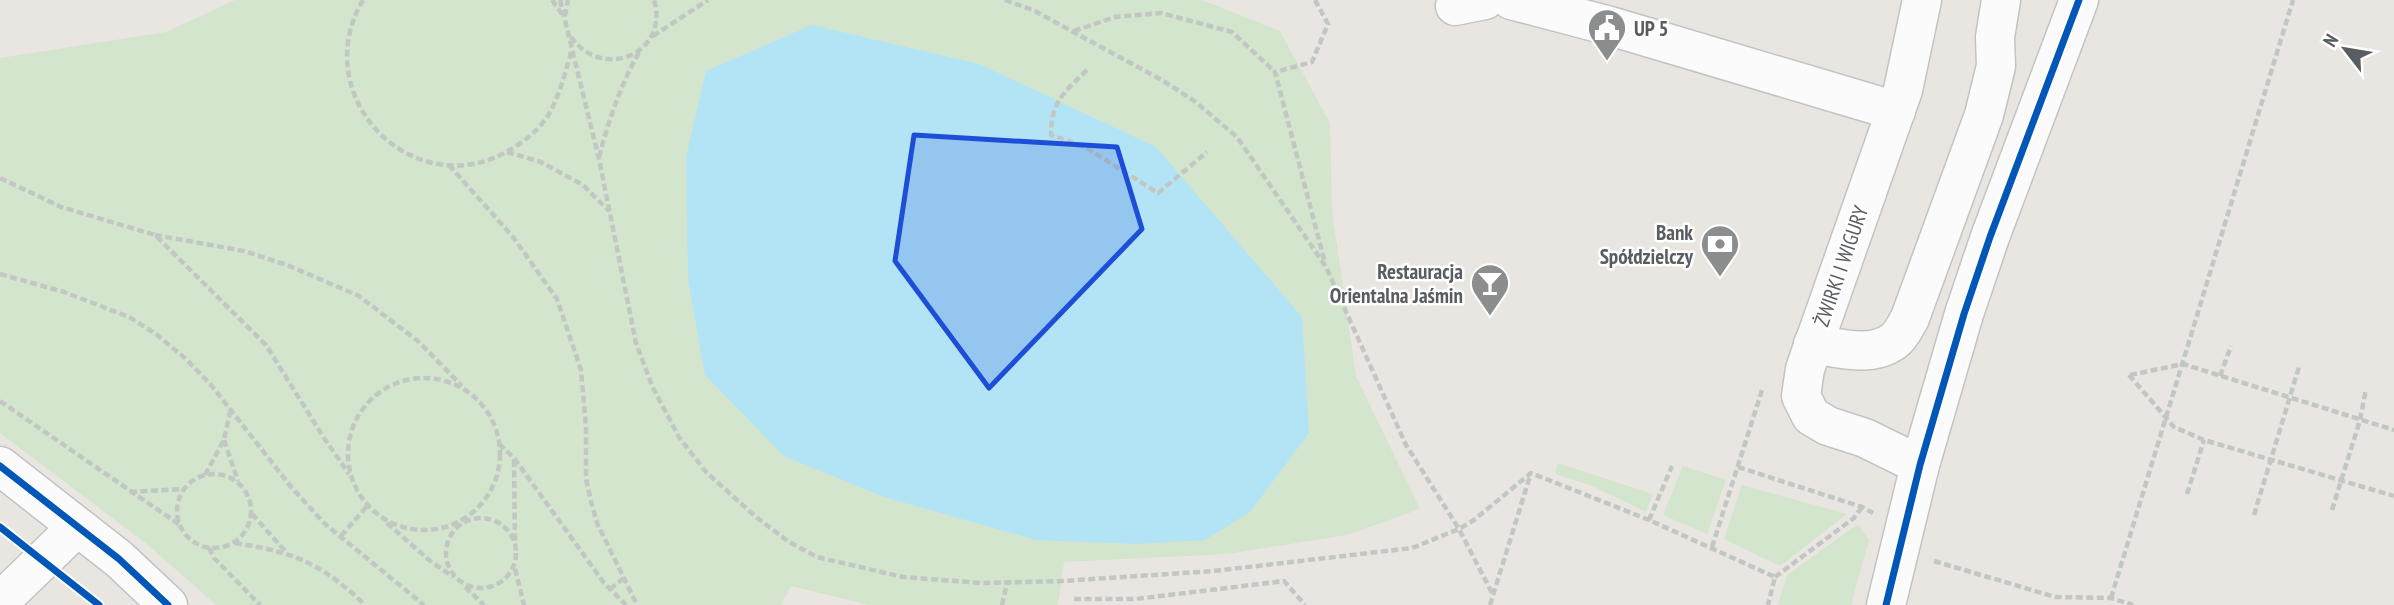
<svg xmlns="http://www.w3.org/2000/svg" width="2394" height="605" font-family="'PT Sans Narrow',sans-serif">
<rect width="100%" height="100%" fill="#e9e6e2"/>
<!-- green -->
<g fill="#d3e5cd">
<polygon points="235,0 1202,0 1280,31 1330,123 1332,211 1356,376 1420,509 1347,535 1227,554 1064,562 1058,605 869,605 791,586 781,605 216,605 148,545 0,433 0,58 166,32"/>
<polygon points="1558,463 1653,494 1646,512 1592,486 1555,474"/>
<polygon points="1683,466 1726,480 1707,534 1663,515"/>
<polygon points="1742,485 1847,514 1780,566 1724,539"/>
<polygon points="1858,524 1869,540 1851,605 1778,605 1787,575"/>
</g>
<!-- water -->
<polygon fill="#b3e4f6" points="812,25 979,64 1156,147 1302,317 1309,433 1250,512 1205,540 1136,544 1036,540 884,497 784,456 705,375 688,281 686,157 706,71"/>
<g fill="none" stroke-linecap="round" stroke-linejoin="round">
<!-- minor casing -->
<g stroke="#c4c3c3" stroke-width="41">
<g id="minor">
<polyline points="1511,0 1610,26 1896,111"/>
<polyline points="1455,6 1485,0"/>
<path d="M1813,344C1839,348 1871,358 1894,341C1901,336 1906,325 1910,318L1984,115L1996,66L1995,37L2001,0"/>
<polyline points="1920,465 1865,438 1828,426 1811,416 1801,396 1805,369 1903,90 1922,0"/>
<polyline points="0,466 119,559 168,605"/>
<polyline points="0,605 8,594 77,527"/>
<polyline points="1886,605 1920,465 1964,314 1990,237 2079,0"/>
</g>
</g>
<!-- path -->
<g stroke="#c2c7c4" stroke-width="4.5" stroke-dasharray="7 3.5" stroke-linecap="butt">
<path d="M363,0C306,96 413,207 510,150C525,141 540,129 549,114C560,94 566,70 572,49"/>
<polyline points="552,0 562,14"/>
<polyline points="560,0 599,159 636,343 653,388 679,437 706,472 756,517 789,542 817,557 903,577 981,583 1062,581 1214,571 1412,548 1459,529 1474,520 1531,473 1649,520 1775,577 1768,605"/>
<polyline points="1005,0 1033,10 1160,79 1193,100 1237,137 1326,267 1406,445 1459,529 1492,593"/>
<polyline points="1315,0 1328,24 1312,62 1275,72 1325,263"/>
<polyline points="565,16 568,0"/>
<polyline points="1074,31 1115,17 1161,13 1232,32 1275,72"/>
<polyline points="653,36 708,0"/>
<path d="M571,37C603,82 670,53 654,0"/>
<path d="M1087,70C1064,92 1051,102 1051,135L1085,147L1158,193L1207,152"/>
<polyline points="507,152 541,162 583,185 609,211"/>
<path d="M599,157C609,120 620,85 640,51"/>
<polyline points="449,165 513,237 557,299 581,370 586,427 586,479 591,501 597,523 637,605"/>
<polyline points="0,178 61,207 155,235 266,345 324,438 349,474"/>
<polyline points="155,235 244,251 287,265 359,296 419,342 462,386"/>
<polyline points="0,274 64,292 98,305 129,317 156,334 186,359 211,385 292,488 325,524 424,605"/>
<polyline points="2129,375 2174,427 2204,440 2394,496"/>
<polyline points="2130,375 2183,364 2394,430"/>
<polyline points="2220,376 2231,346"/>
<circle cx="424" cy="454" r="76"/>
<polyline points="0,401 180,525"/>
<polyline points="224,440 238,481"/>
<polyline points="499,444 514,458 604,583 626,605"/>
<polyline points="514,460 515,542"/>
<polyline points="1738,467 1862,507 1873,513"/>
<circle cx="214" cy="511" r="37"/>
<polyline points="205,475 224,440 230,412"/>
<polyline points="130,492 184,489"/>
<polyline points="2187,494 2204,440"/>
<polyline points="2332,510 2360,420 2366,389"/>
<polyline points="252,514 286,552"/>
<polyline points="2254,515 2299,367"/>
<circle cx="481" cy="553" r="35"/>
<polyline points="1649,520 1672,466"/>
<polyline points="387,523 429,560 453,577"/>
<polyline points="341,536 368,505"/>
<path d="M235,543C277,550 305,556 340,583C348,590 357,596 364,605"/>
<polyline points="1712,547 1763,387"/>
<polyline points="209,548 214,558 260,605"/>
<polyline points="1934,561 2055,597 2111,598 2133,605"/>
<polyline points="515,569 524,605"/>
<polyline points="1775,577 1854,518 1862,507"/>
<polyline points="465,587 484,605"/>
<polyline points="610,589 624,578"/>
<polyline points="2111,598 2293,0"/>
<polyline points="1074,599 1136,599 1284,581 1305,605"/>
<polyline points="1002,605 1007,583"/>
<polyline points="1490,605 1530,476"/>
</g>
<!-- minor -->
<use href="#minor" stroke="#fcfbfb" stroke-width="38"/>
<!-- cycleway casing -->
<g stroke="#fff" stroke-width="11">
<g id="cycleway">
<polyline points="0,466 119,559 168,605"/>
<polyline points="0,527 99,605"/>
<polyline points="1886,605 1920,465 1964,314 1990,237 2079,0"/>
</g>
</g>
<!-- cycleway -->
<use href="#cycleway" stroke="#0057b8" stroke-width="7"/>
</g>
<!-- marked area -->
<path fill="#1d4ed8" fill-opacity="0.2" stroke="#1d4ed8" stroke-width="5" stroke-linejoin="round" d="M914,135L1117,147L1142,229L989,388L895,261Z"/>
<!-- icons -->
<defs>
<g id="civic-pin" transform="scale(2.0125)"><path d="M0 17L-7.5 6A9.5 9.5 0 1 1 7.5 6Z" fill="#8b8d8e" stroke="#fff"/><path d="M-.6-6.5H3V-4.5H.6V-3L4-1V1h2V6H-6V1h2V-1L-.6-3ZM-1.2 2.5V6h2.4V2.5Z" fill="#fff"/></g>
<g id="bank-pin" transform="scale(2.0125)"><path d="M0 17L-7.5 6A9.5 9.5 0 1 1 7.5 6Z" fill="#8b8d8e" stroke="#fff"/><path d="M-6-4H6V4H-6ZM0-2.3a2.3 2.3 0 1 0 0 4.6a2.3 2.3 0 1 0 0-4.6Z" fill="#fff"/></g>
<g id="bar-pin" transform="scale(2.0125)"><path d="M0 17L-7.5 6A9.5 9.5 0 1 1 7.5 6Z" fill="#8b8d8e" stroke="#fff"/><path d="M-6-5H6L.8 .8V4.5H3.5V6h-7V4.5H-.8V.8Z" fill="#fff"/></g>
</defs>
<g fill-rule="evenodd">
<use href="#civic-pin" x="1607" y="28"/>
<use href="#bank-pin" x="1720" y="244"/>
<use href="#bar-pin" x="1490" y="283"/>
</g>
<g text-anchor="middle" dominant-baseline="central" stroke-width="5" stroke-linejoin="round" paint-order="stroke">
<!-- poi labels -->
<g font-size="21" font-weight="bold" fill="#585d61" stroke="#fff" text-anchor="end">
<text x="1634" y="28" text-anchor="start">UP 5</text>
<text x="1693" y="232">Bank<tspan x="1693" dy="24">Spółdzielczy</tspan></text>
<text x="1463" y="271">Restauracja<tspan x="1463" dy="24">Orientalna Jaśmin</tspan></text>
</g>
<!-- street labels -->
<g font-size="21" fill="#585d61" stroke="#fff">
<text transform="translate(1841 266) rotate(-71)">ŻWIRKI I WIGURY</text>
</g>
</g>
<!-- north arrow -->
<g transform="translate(2345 49) rotate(301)" stroke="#ffffff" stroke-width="5" paint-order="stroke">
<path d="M0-5L12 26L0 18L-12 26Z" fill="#585d61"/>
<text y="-10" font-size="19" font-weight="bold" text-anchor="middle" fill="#585d61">N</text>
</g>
</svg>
